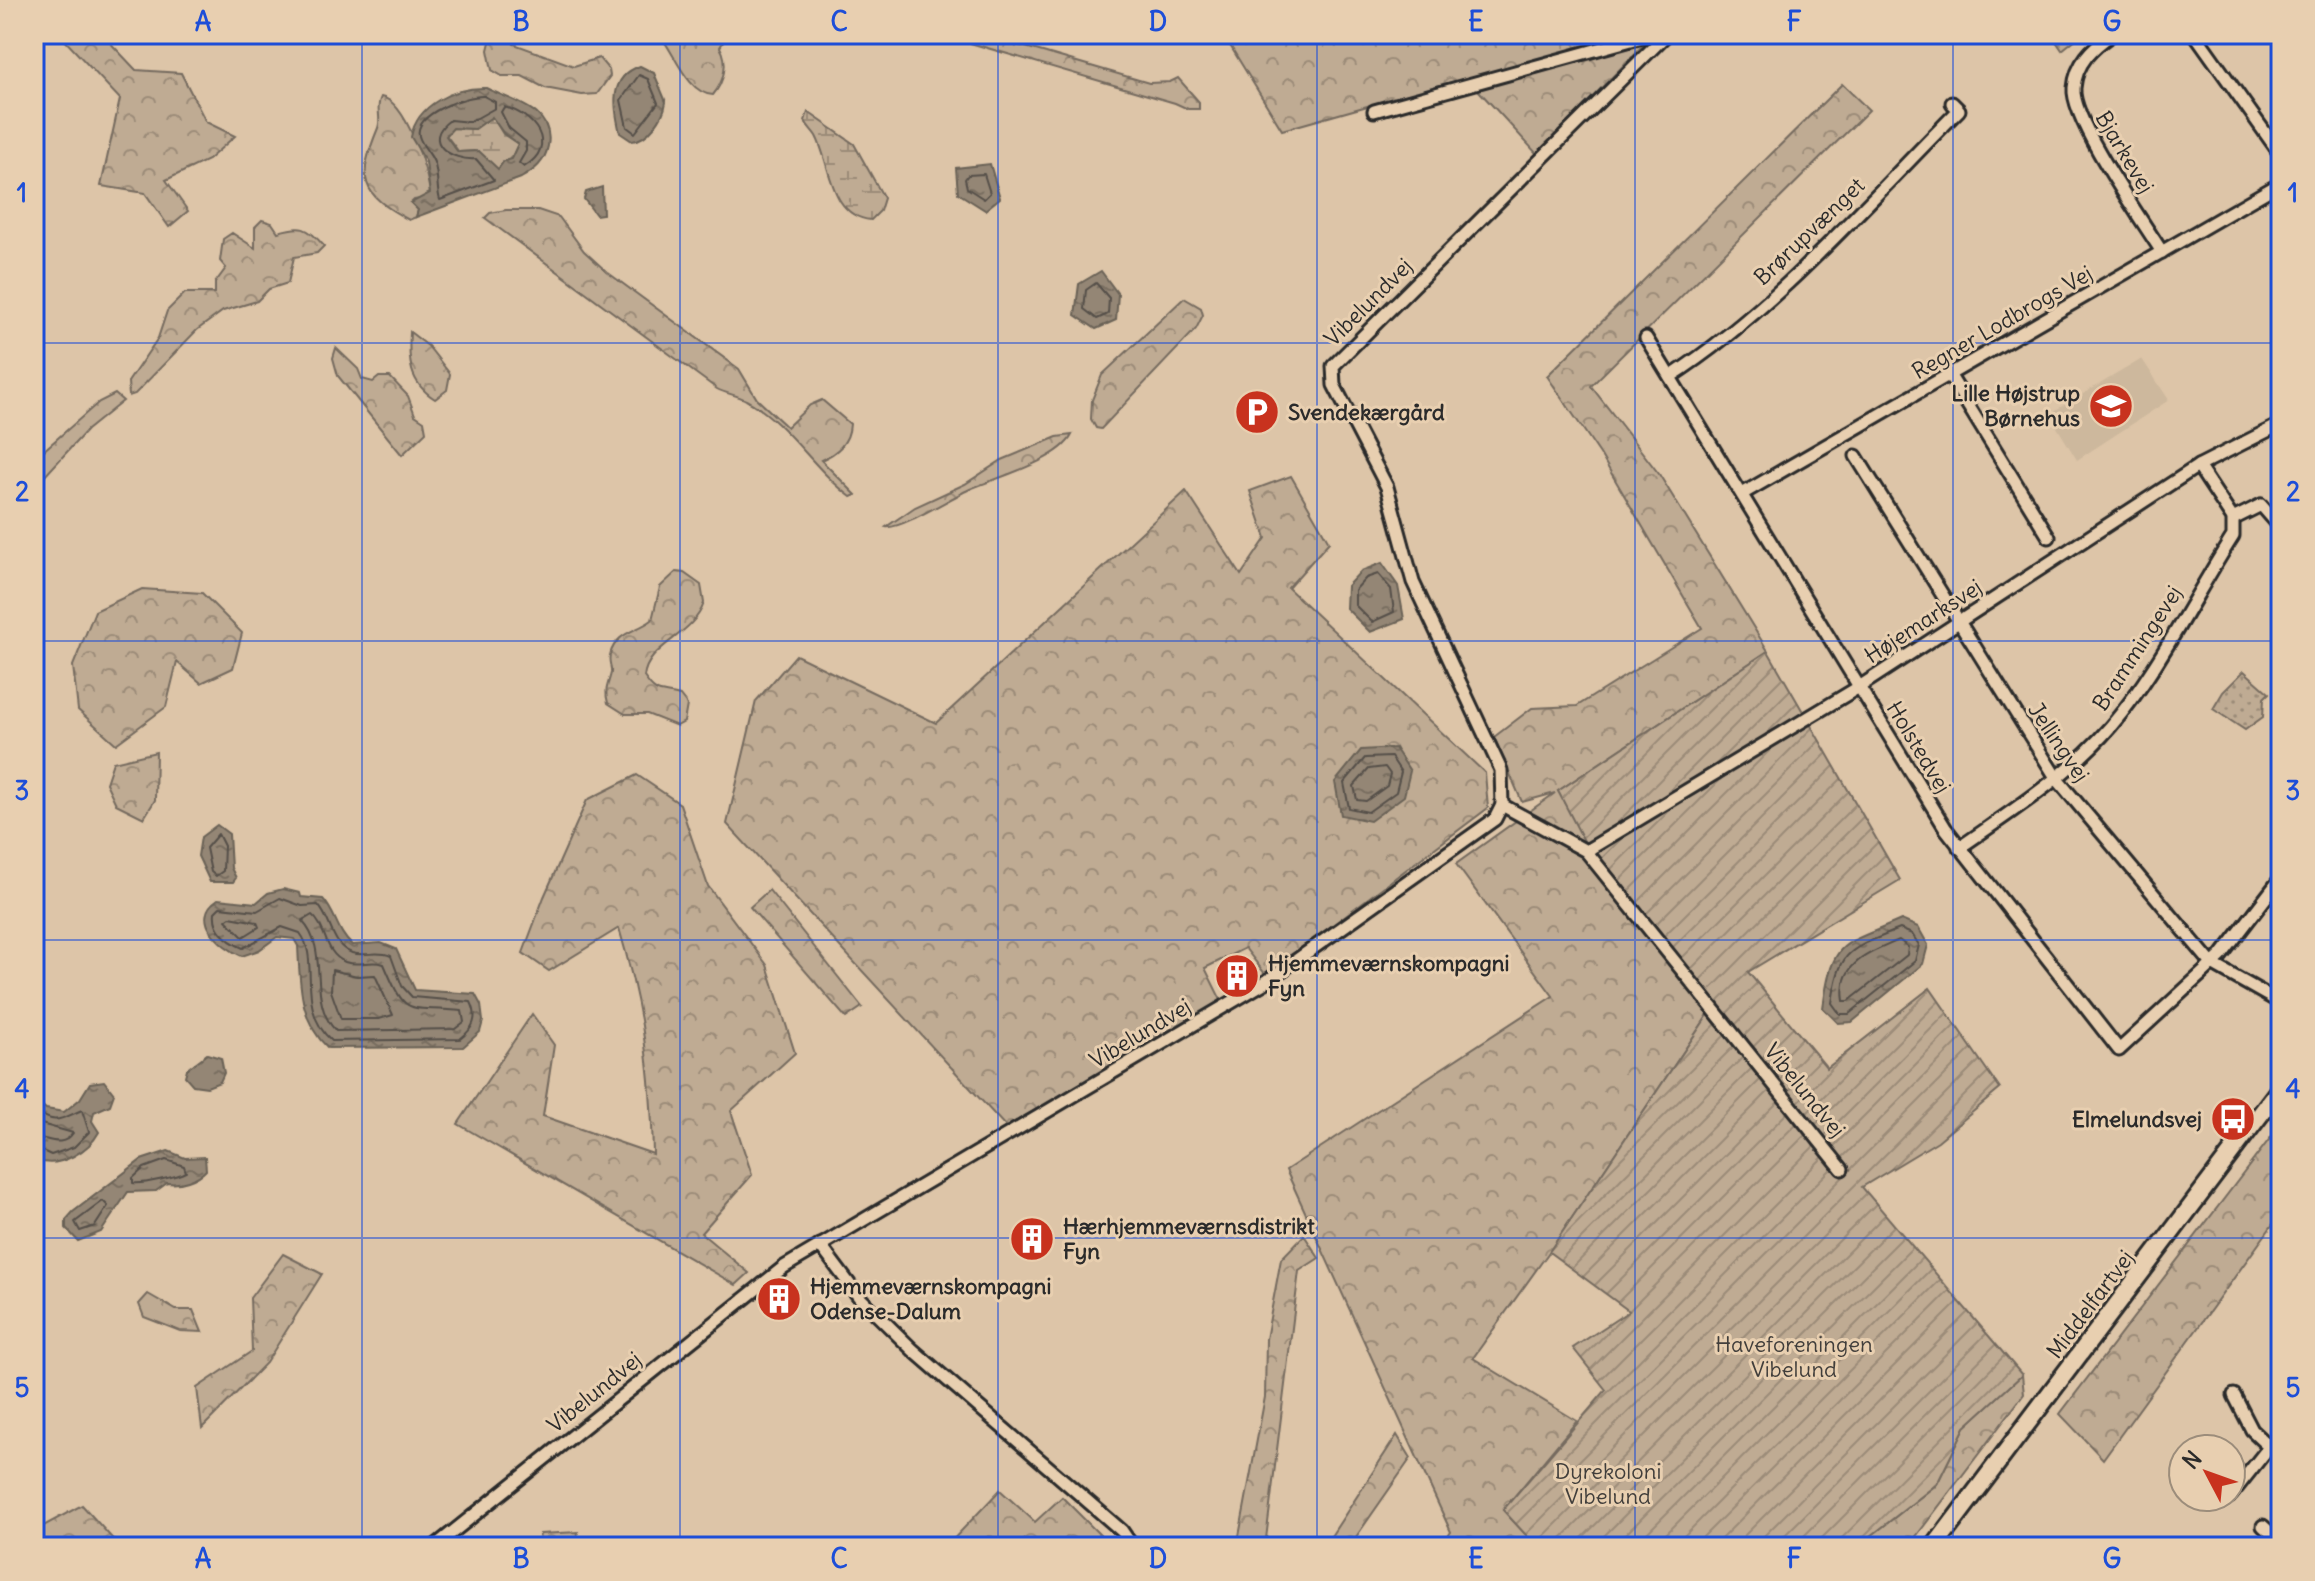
<svg xmlns="http://www.w3.org/2000/svg" width="2315" height="1581" font-family="Delius,sans-serif">
<defs>
<pattern id="forest-crowns" width="20" height="18" patternUnits="userSpaceOnUse" patternTransform="scale(2)"><rect width="20" height="18" fill="#bfab93"/><path d="M2 6a3 3 0 1 1 6 0M12 15a3 3 0 1 1 6 0" fill="none" stroke="#9b8b78"/></pattern>
<pattern id="wetland-marsh" width="20" height="14" patternUnits="userSpaceOnUse" patternTransform="scale(2)"><rect width="20" height="14" fill="#bfab93"/><path d="M1 5h8M5 5V1M11 12h8M15 12V8" fill="none" stroke="#9b8b78"/></pattern>
<pattern id="park-dots" width="8" height="8" patternUnits="userSpaceOnUse" patternTransform="scale(2)"><rect width="8" height="8" fill="#bfab93"/><path d="M2 2h.1M6 6h.1" fill="none" stroke="#9b8b78" stroke-width="1.8" stroke-linecap="round"/></pattern>
<pattern id="garden-furrows" width="10" height="10" patternUnits="userSpaceOnUse" patternTransform="scale(2)"><rect width="10" height="10" fill="#bfab93"/><path d="M-1 1l2-2M0 10L10 0M9 11l2-2" fill="none" stroke="#9b8b78"/></pattern>
<pattern id="water-ripples" width="26" height="14" patternUnits="userSpaceOnUse" patternTransform="scale(2)"><rect width="26" height="14" fill="#948675"/><path d="M2 4q2-2 4 0t4 0M15 11q2-2 4 0t4 0" fill="none" stroke="#796e60"/></pattern>
</defs>
<rect width="100%" height="100%" fill="#ddc5a8"/>
<filter id="ink" filterUnits="userSpaceOnUse"><feTurbulence type="fractalNoise" baseFrequency=".0125" numOctaves="2"/><feDisplacementMap in="SourceGraphic" scale="16" xChannelSelector="R" yChannelSelector="G"/><feConvolveMatrix kernelMatrix="1 2 1 2 8 2 1 2 1" color-interpolation-filters="sRGB"/></filter>
<g filter="url(#ink)">
<!-- built -->
<polygon fill="#cdb89d" points="2142,359 2169,400 2077,460 2049,414"/>
<!-- forest -->
<g fill="url(#forest-crowns)" stroke="#756b5f" stroke-width="2">
<polygon points="59,34 102,34 136,70 181,73 206,122 235,136 208,160 166,180 188,211 169,227 145,193 101,186 120,99"/>
<polygon points="492,34 508,34 514,44 574,66 599,58 609,70 610,76 597,94 582,95 545,88 522,76 502,76 492,70 488,50"/>
<path d="M659,34H728L720,47C729,62 724,82 713,95C687,94 674,51 659,34Z"/>
<polygon points="952,34 981,34 1149,83 1170,82 1178,78 1199,102 1199,109 1188,109 1175,103 960,40"/>
<polygon points="1223,34 1654,34 1537,154 1467,78 1282,130"/>
<polygon points="1842,84 1869,110 1591,386 1659,474 1768,651 1558,791 1712,1009 1549,1252 1473,1358 1577,1421 1503,1510 1537,1547 1440,1547 1451,1532 1286,1170 1553,996 1456,864 1555,793 1522,802 1494,737 1532,708 1577,706 1702,628 1600,454 1547,376"/>
<path d="M381,97C406,101 428,171 430,194L427,198L414,200L411,203L418,210L416,217L409,220C360,194 357,179 378,128C382,118 375,108 381,97Z"/>
<path d="M506,210H538L559,217L584,251L607,272L739,369L757,399L787,427L810,405L822,400L850,424C849,443 837,453 821,460L856,495L851,497C813,469 788,423 746,400C738,395 726,394 717,389L485,218L490,213Z"/>
<path d="M262,220L272,223L278,232C301,225 307,226 324,246L317,253L294,257L288,283L269,289L257,301L223,311L197,330L135,394L129,396L128,382L158,338L167,311L185,293H215V283L226,268L220,261L223,239L232,233L255,248V227Z"/>
<polygon points="1184,298 1201,308 1203,315 1196,329 1101,429 1096,428 1091,419 1092,400 1102,375"/>
<path d="M410,332L428,346L450,374L447,390L435,399C409,383 408,360 410,332Z"/>
<polygon points="336,348 358,369 362,379 373,382 379,377 390,377 408,396 415,415 424,421 426,432 402,455 338,376 333,358"/>
<polygon points="115,394 123,401 87,430 34,488 34,459 99,402"/>
<path d="M1072,435C1060,460 996,478 970,489C952,497 900,530 886,527L915,507L965,484L1002,460L1057,437Z"/>
<polygon points="1291,476 1329,542 1288,588 1485,773 1488,808 1266,975 1245,948 1205,968 1222,1002 1006,1127 727,824 756,701 796,655 936,723 1186,491 1241,575 1266,538 1250,491"/>
<path d="M676,572L684,573L701,585L704,603C693,636 647,645 644,677C658,698 661,690 680,696L687,705L684,722L677,726L647,714H625L608,703C604,689 608,686 611,673C612,667 608,662 610,655C616,632 636,632 652,620L660,587Z"/>
<polygon points="142,589 202,593 242,633 233,668 201,683 177,662 166,707 116,744 78,710 73,666 95,611"/>
<polygon points="156,752 155,800 144,818 116,804 106,783 113,762"/>
<path d="M637,775L680,804L708,886L767,965L795,1053L731,1111L752,1175L701,1233L749,1273L736,1285L458,1124L532,1014L554,1045L543,1116L653,1154C651,1069 643,1010 619,928L549,971L523,953L544,897L587,800Z"/>
<polygon points="769,890 862,1007 846,1018 750,907"/>
<polygon points="2281,1124 2281,1213 2103,1459 2060,1414"/>
<polygon points="1304,1235 1319,1258 1299,1271 1265,1547 1237,1547 1265,1397 1266,1339 1281,1259"/>
<polygon points="283,1254 322,1274 266,1363 202,1428 197,1388 252,1351 250,1298"/>
<polygon points="148,1294 176,1310 193,1310 202,1332 180,1331 144,1317 139,1304"/>
<polygon points="2022,1375 2024,1394 1908,1547 1857,1547 1937,1484 1965,1427"/>
<polygon points="1397,1435 1411,1458 1349,1547 1324,1547"/>
<polygon points="1000,1490 1035,1522 1062,1497 1112,1547 946,1547"/>
<polygon points="82,1505 120,1547 34,1547 34,1531"/>
<polygon points="578,1532 576,1547 538,1547 540,1534"/>
</g>
<!-- wetland -->
<g fill="url(#wetland-marsh)" stroke="#756b5f" stroke-width="2">
<path d="M808,112L854,144L884,198L880,211L871,220C829,216 831,164 816,136C812,130 808,127 805,121Z"/>
<polygon points="492,116 503,134 518,144 511,159 504,161 498,170 474,151 459,152 446,135 453,128 475,129"/>
</g>
<!-- park -->
<g fill="url(#park-dots)" stroke="#756b5f" stroke-width="2">
<polygon points="2051,34 2082,34 2062,50"/>
<polygon points="2244,671 2269,693 2264,698 2263,717 2245,730 2213,709 2223,692"/>
</g>
<!-- garden -->
<polygon fill="url(#garden-furrows)" stroke="#756b5f" stroke-width="2" points="1768,651 1900,880 1748,972 1827,1068 1930,988 2000,1089 1938,1141 1862,1187 2022,1375 1965,1427 1937,1484 1857,1547 1537,1547 1503,1510 1606,1390 1573,1348 1629,1311 1549,1252 1712,1009 1599,870 1558,791"/>
<!-- water -->
<g fill="url(#water-ripples)" stroke="#6a6257" stroke-width="2" fill-rule="evenodd">
<path d="M640,66L654,73L666,102C664,117 648,140 632,141L620,133C614,108 608,77 640,66Z"/>
<path d="M486,88C511,101 555,109 548,146C545,162 535,170 521,178L416,217L418,210L411,203L430,193L426,162L411,137C417,104 455,87 486,88ZM492,117L504,134L518,144L511,159L504,161L498,169L479,151L458,152L446,136L453,128L475,129Z"/>
<polygon points="990,164 1000,198 985,210 958,193 956,168"/>
<polygon points="602,187 603,214 596,215 584,199 586,192"/>
<polygon points="1101,271 1118,294 1116,320 1096,329 1075,315 1079,284"/>
<polygon points="1382,563 1398,586 1404,619 1370,632 1346,608 1347,586 1361,571"/>
<polygon points="1395,748 1410,771 1404,796 1370,821 1341,815 1335,782 1361,750"/>
<polygon points="217,825 229,834 231,868 236,878 233,882 210,882 198,856 201,837"/>
<path d="M283,889L300,893L301,897L323,899C336,913 337,932 352,945L381,943L396,949L415,990L475,994L481,1005L483,1021L480,1032L463,1047L328,1048C299,1021 300,982 298,946L294,939L277,937L259,950L242,956C220,947 189,918 218,899L256,903L268,893Z"/>
<path d="M1901,920L1918,927L1928,945L1923,964L1852,1022L1838,1023L1823,1008C1833,938 1840,947 1901,920Z"/>
<polygon points="207,1054 221,1058 224,1073 220,1082 207,1087 193,1085 185,1076 187,1069"/>
<path d="M104,1081L114,1094L110,1105L94,1112L92,1121L99,1132C89,1151 60,1168 39,1161L34,1146V1099L46,1109L64,1112L80,1099L90,1083Z"/>
<path d="M168,1151L185,1158L205,1157L206,1170C197,1180 180,1185 167,1183L156,1191L128,1192L101,1232L78,1241L66,1228V1220L73,1212L141,1160Z"/>
</g>
<g fill="none" stroke-linecap="round" stroke-linejoin="round">
<!-- shore -->
<g stroke="#554f49" stroke-width="2">
<polygon points="639,75 648,79 658,103 635,133 627,127 621,100"/>
<path d="M484,96L495,102V108L470,122L450,120C420,142 452,161 476,159L494,180L440,200C437,191 438,180 436,170C435,156 422,148 419,136C414,113 467,95 484,96Z"/>
<path d="M504,107C533,114 560,145 524,167L519,163L526,151V142L509,128L501,112Z"/>
<polygon points="984,174 990,193 984,199 967,188 965,179 968,175"/>
<polygon points="1096,283 1109,298 1108,314 1097,319 1084,309 1086,290"/>
<polygon points="1378,574 1391,589 1394,612 1372,622 1355,605 1355,590 1366,578"/>
<polygon points="1391,757 1401,772 1396,792 1368,812 1349,808 1344,783 1365,758"/>
<polygon points="1385,767 1390,774 1387,786 1366,801 1357,800 1354,786 1369,769"/>
<polygon points="218,834 224,846 223,871 216,876 211,872 206,848"/>
<path d="M280,898L302,906L318,905C332,920 331,946 352,953C366,957 377,950 391,956L402,986L412,997L471,1002C479,1018 473,1029 460,1039L332,1041C295,1008 321,960 300,933L282,927L243,948C227,941 213,930 215,912L220,907L257,911Z"/>
<path d="M312,915C327,927 323,952 345,962C359,967 371,959 384,964C408,1021 406,1005 462,1011L464,1022L455,1029L336,1031C306,1000 331,951 302,921Z"/>
<polygon points="230,917 257,922 259,927 243,937 226,920"/>
<path d="M1900,929L1912,934L1919,945L1915,961L1849,1014H1840L1832,1003C1840,947 1850,950 1900,929Z"/>
<path d="M1899,940L1908,947L1907,955L1849,1001H1844C1838,962 1869,954 1899,940Z"/>
<polygon points="332,970 357,976 375,975 393,1015 379,1019 341,1019 331,991"/>
<path d="M34,1109C55,1127 62,1118 82,1110L89,1132L74,1147L51,1155L34,1147"/>
<path d="M34,1122L73,1133C62,1149 48,1138 34,1137"/>
<path d="M166,1160L184,1166L186,1172C179,1176 141,1185 133,1183V1178L144,1168Z"/>
<polygon points="103,1201 108,1206 95,1226 80,1231 75,1222"/>
</g>
<!-- street casing -->
<g stroke="#2b2b2b" stroke-width="17">
<g id="street">
<path d="M2112,34C2092,48 2076,63 2074,88C2071,120 2142,220 2162,252"/>
<polyline points="2195,34 2281,155"/>
<polyline points="1374,111 1653,34"/>
<polyline points="1646,338 1946,829 2119,1050 2221,956 2281,878"/>
<polyline points="1950,376 2049,537"/>
<path d="M1670,377C1777,308 1869,200 1959,110L1952,103"/>
<polyline points="1856,456 2057,779 2212,964 2281,1003"/>
<polyline points="1742,494 2281,183"/>
<polyline points="2233,519 2261,505 2281,528"/>
<polyline points="1502,805 1586,851 1842,1169"/>
<path d="M1959,848C2012,811 2069,775 2111,726C2156,674 2195,595 2233,536V519L2198,466"/>
<polyline points="1586,851 1859,687 2198,466 2281,424"/>
<polyline points="820,1245 859,1297 913,1350 1122,1531 1133,1547"/>
<polyline points="2234,1395 2252,1430 2269,1446"/>
<polyline points="2231,1495 2281,1432"/>
<polyline points="2208,1497 2221,1501 2229,1497"/>
<polyline points="2263,1526 2281,1542"/>
<polyline points="434,1547 784,1267 1264,983 1495,819 1502,805 1501,770 1413,582 1387,487 1334,385 1333,366 1667,34"/>
</g>
</g>
<!-- secondary casing -->
<g stroke="#2b2b2b" stroke-width="22">
<polyline id="secondary" points="1934,1547 2281,1087"/>
</g>
<!-- street -->
<use href="#street" stroke="#e8cfb0" stroke-width="11"/>
<!-- secondary -->
<use href="#secondary" stroke="#e8cfb0" stroke-width="16"/>
</g>
</g>
<!-- grid -->
<path fill="none" stroke="#1d4ed8" stroke-width="2" stroke-opacity="0.55" d="M362,34V1547M680,34V1547M998,34V1547M1317,34V1547M1635,34V1547M1953,34V1547M34,343H2281M34,641H2281M34,940H2281M34,1238H2281"/>
<!-- icons -->
<defs>
<g id="school-disc" transform="scale(2.3)"><circle r="9.5" fill="#c8321e" stroke="#e8cfb0"/><path d="M0-5L7-2L0 1L-7-2ZM-4 1L0 2.5L4 1V4Q0 6-4 4Z" fill="#fff"/></g>
<g id="parking-disc" transform="scale(2.3)"><circle r="9.5" fill="#c8321e" stroke="#e8cfb0"/><path d="M-3.5-5.5H1a3.5 3.5 0 0 1 0 7H-1V5.5H-3.5ZM-1-3.4V-.6H.8a1.4 1.4 0 0 0 0-2.8Z" fill="#fff"/></g>
<g id="building-disc" transform="scale(2.3)"><circle r="9.5" fill="#c8321e" stroke="#e8cfb0"/><path d="M-4-6H4V6H1V3H-1V6H-4ZM-2.5-4.3h1.7v1.8h-1.7ZM.8-4.3h1.7v1.8H.8ZM-2.5-1h1.7V.8h-1.7ZM.8-1h1.7V.8H.8Z" fill="#fff"/></g>
<g id="bus-disc" transform="scale(2.3)"><circle r="9.5" fill="#c8321e" stroke="#e8cfb0"/><path d="M-5-6H5V4H4V6H2V4H-2V6H-4V4H-5ZM-3.5-4V0h7V-4ZM-3.5 1.2v1.5H-2V1.2ZM2 1.2v1.5H3.5V1.2Z" fill="#fff"/></g>
</defs>
<g fill-rule="evenodd">
<use href="#school-disc" x="2111" y="406"/>
<use href="#parking-disc" x="1257" y="412"/>
<use href="#building-disc" x="1237" y="976"/>
<use href="#bus-disc" x="2233" y="1119"/>
<use href="#building-disc" x="1032" y="1239"/>
<use href="#building-disc" x="779" y="1299"/>
</g>
<g text-anchor="middle" dominant-baseline="central" stroke-width="6" stroke-linejoin="round" paint-order="stroke">
<!-- street labels -->
<g font-size="22" fill="#2b2b2b" stroke="#e8cfb0">
<text transform="translate(2125 152) rotate(59)">Bjarkevej</text>
<text transform="translate(1809 231) rotate(-44)">Brørupvænget</text>
<text transform="translate(1368 302) rotate(-45)">Vibelundvej</text>
<text transform="translate(2002 322) rotate(-30)">Regner Lodbrogs Vej</text>
<text transform="translate(1923 621) rotate(-33)">Højemarksvej</text>
<text transform="translate(2137 648) rotate(-57)">Brammingevej</text>
<text transform="translate(2059 742) rotate(56)">Jellingvej</text>
<text transform="translate(1919 747) rotate(59)">Holstedvej</text>
<text transform="translate(1140 1033) rotate(-31)">Vibelundvej</text>
<text transform="translate(1805 1090) rotate(51)">Vibelundvej</text>
<text transform="translate(2090 1304) rotate(-53)">Middelfartvej</text>
<text transform="translate(594 1392) rotate(-39)">Vibelundvej</text>
</g>
<!-- poi labels -->
<g font-size="22" font-weight="bold" fill="#2b2b2b" stroke="#e8cfb0" text-anchor="start">
<text x="2080" y="393" text-anchor="end">Lille Højstrup<tspan x="2080" dy="25">Børnehus</tspan></text>
<text x="1288" y="412">Svendekærgård</text>
<text x="1268" y="963">Hjemmeværnskompagni<tspan x="1268" dy="25">Fyn</tspan></text>
<text x="2202" y="1119" text-anchor="end">Elmelundsvej</text>
<text x="1063" y="1226">Hærhjemmeværnsdistrikt<tspan x="1063" dy="25">Fyn</tspan></text>
<text x="810" y="1286">Hjemmeværnskompagni<tspan x="810" dy="25">Odense-Dalum</tspan></text>
</g>
<!-- park labels -->
<g font-size="22" fill="#413e3b" stroke="#e8cfb0">
<text x="1794" y="1344">Haveforeningen<tspan x="1794" dy="25">Vibelund</tspan></text>
<text x="1608" y="1471">Dyrekoloni<tspan x="1608" dy="25">Vibelund</tspan></text>
</g>
</g>
<!-- margin -->
<rect width="2315" height="1581" fill="none" stroke="#e8cfb0" stroke-width="88"/>
<!-- north arrow -->
<g transform="translate(2207 1473) rotate(311)"><circle r="38" fill="#e8cfb0" stroke="#9c8d7b" stroke-width="2"/>
<path d="M0-6L14 30L0 20L-14 30Z" fill="#c8321e"/>
<text y="-12" font-size="22" font-weight="bold" text-anchor="middle" fill="#2b2b2b">N</text>
</g>
<rect x="44" y="44" width="2227" height="1493" fill="none" stroke="#1d4ed8" stroke-width="3"/>
<g font-size="26" text-anchor="middle" font-weight="bold" fill="#1d4ed8">
<text x="203" y="31">A</text>
<text x="521" y="31">B</text>
<text x="839" y="31">C</text>
<text x="1158" y="31">D</text>
<text x="1476" y="31">E</text>
<text x="1794" y="31">F</text>
<text x="2112" y="31">G</text>
<text x="22" y="202">1</text>
<text x="2293" y="202">1</text>
<text x="22" y="501">2</text>
<text x="2293" y="501">2</text>
<text x="22" y="800">3</text>
<text x="2293" y="800">3</text>
<text x="22" y="1098">4</text>
<text x="2293" y="1098">4</text>
<text x="22" y="1397">5</text>
<text x="2293" y="1397">5</text>
<text x="203" y="1568">A</text>
<text x="521" y="1568">B</text>
<text x="839" y="1568">C</text>
<text x="1158" y="1568">D</text>
<text x="1476" y="1568">E</text>
<text x="1794" y="1568">F</text>
<text x="2112" y="1568">G</text>
</g>
</svg>
